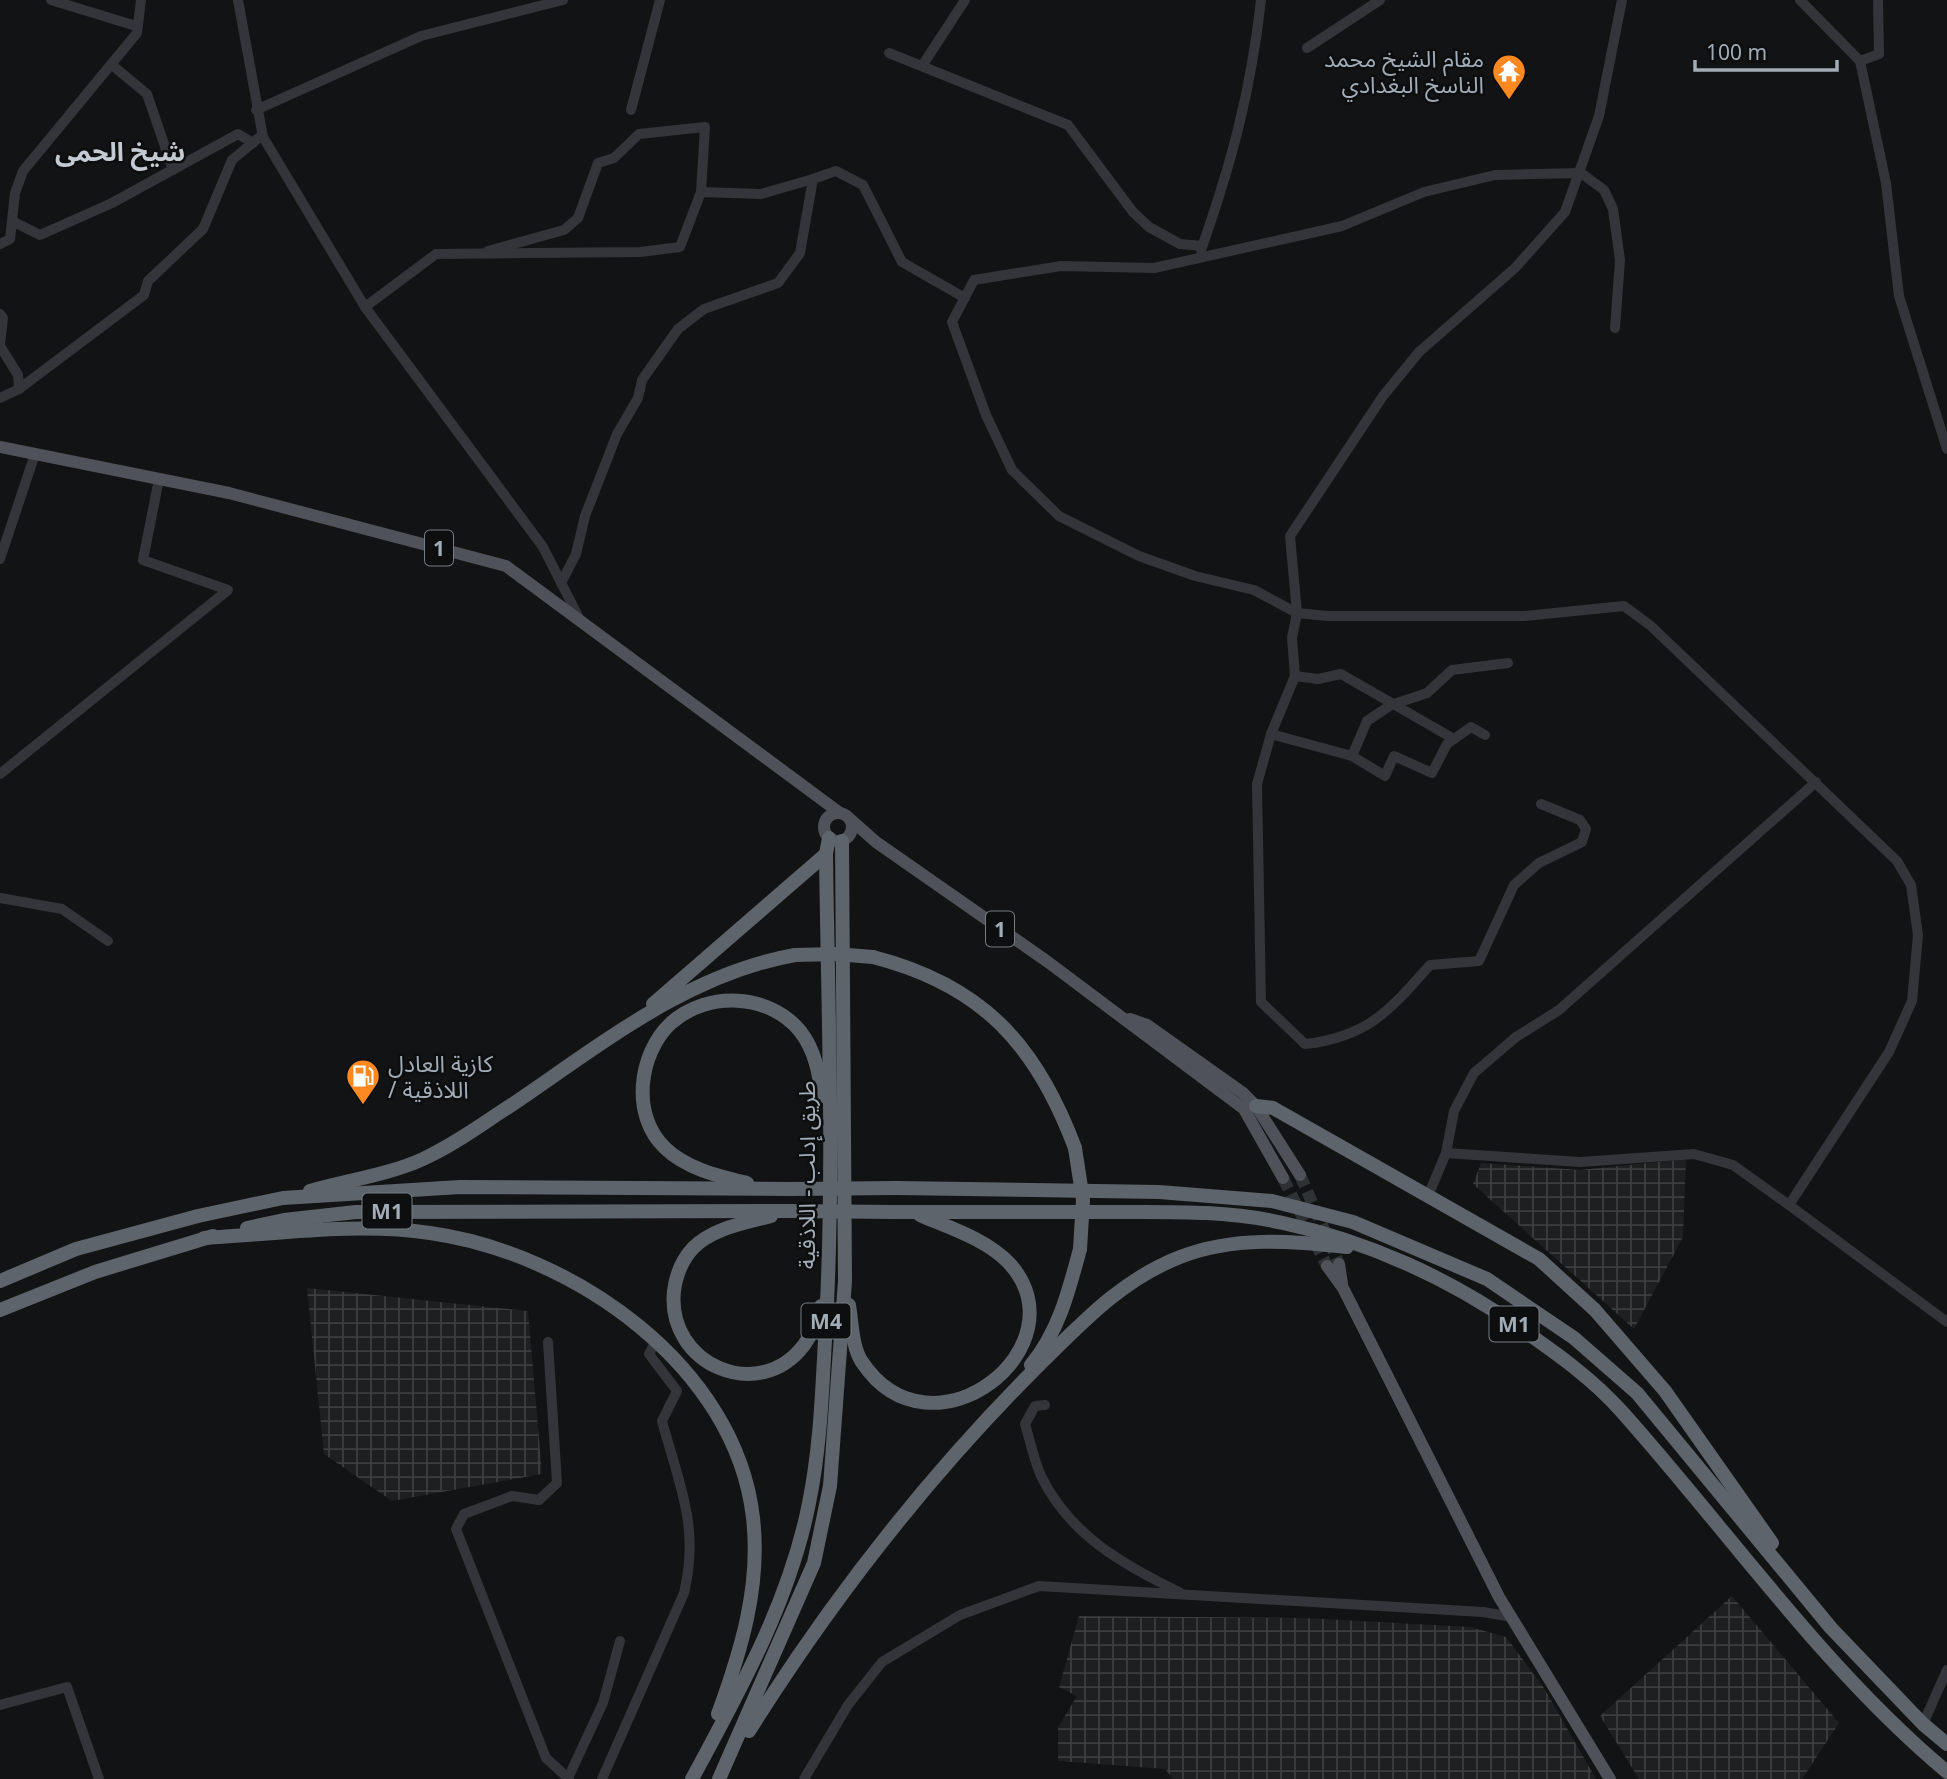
<svg xmlns="http://www.w3.org/2000/svg" width="1947" height="1779" font-family="'Noto Sans','Noto Sans Arabic',sans-serif">
<defs>
<pattern id="industrial-grid" width="8" height="8" patternUnits="userSpaceOnUse" patternTransform="scale(1.75)"><rect width="8" height="8" fill="#1e1f21"/><path d="M0 4h8M4 0v8" fill="none" stroke="#3c3d3f"/></pattern>
</defs>
<rect width="100%" height="100%" fill="#121314"/>
<!-- industrial -->
<g fill="url(#industrial-grid)">
<polygon points="1686,1159 1683,1237 1634,1329 1473,1184 1481,1163 1580,1170"/>
<polygon points="307,1288 528,1311 542,1474 392,1501 324,1454"/>
<polygon points="1732,1596 1839,1723 1802,1779 1639,1779 1600,1716"/>
<polygon points="1079,1616 1304,1618 1470,1627 1506,1637 1544,1688 1596,1779 1173,1779 1165,1769 1058,1761 1058,1727 1077,1696 1059,1687"/>
</g>
<g fill="none" stroke-linecap="round" stroke-linejoin="round">
<!-- major-tunnel -->
<g stroke="#2f3234" stroke-width="12" stroke-dasharray="12 6" stroke-linecap="butt">
<polyline points="1300,1175 1339,1264"/>
<polyline points="1283,1178 1327,1266"/>
</g>
<!-- minor -->
<g stroke="#33353a" stroke-width="10">
<polyline points="51,0 136,26"/>
<polyline points="238,0 263,137 365,307 543,547 580,620"/>
<polyline points="1800,0 1860,61 1886,183 1899,296 1947,449"/>
<polyline points="1307,48 1380,0"/>
<polyline points="889,53 1068,125 1133,212 1149,227 1180,244 1202,246"/>
<polyline points="1860,61 1879,54 1878,0"/>
<polyline points="112,65 147,94 173,170"/>
<polyline points="922,66 965,0"/>
<polyline points="256,110 421,36 563,0"/>
<polyline points="631,110 660,0"/>
<polyline points="12,221 40,235 112,203 238,134 253,143"/>
<polyline points="0,244 10,239 15,193 23,171 137,33 141,0"/>
<path d="M1201,250C1231,165 1251,91 1261,0"/>
<polyline points="488,251 564,230 578,218 598,163 614,158 639,134 705,127 701,192"/>
<polyline points="365,307 436,254 640,252 680,247 701,192 761,194 813,179"/>
<polyline points="0,314 3,318 0,344"/>
<polyline points="1615,328 1620,260 1613,209 1604,190 1581,173 1495,175 1424,192 1342,226 1154,268 1061,266 974,280 952,322 986,415 1012,470 1059,516 1139,556 1195,576 1254,590 1297,613 1327,616 1525,616 1624,606 1651,626 1897,861 1911,885 1918,935 1912,1001 1889,1052 1789,1205 1947,1322"/>
<polyline points="0,346 18,375 19,389"/>
<polyline points="0,398 19,389 144,295 148,281 203,229 232,160 262,135"/>
<polyline points="0,559 35,454"/>
<polyline points="561,583 576,554 585,516 617,434 638,398 642,380 678,329 704,309 778,283 800,253 813,179 836,171 863,185 902,262 965,298"/>
<polyline points="1295,676 1318,679 1341,674 1454,739"/>
<polyline points="1271,734 1352,756 1385,776 1394,756 1432,773 1447,744 1471,727 1485,735"/>
<polyline points="1352,756 1367,721 1391,705 1427,693 1452,670 1508,663"/>
<polyline points="0,774 228,590 143,560 159,479"/>
<path d="M1541,804L1580,820L1586,829L1582,842L1539,863L1514,885L1479,961L1430,965C1390,1010 1368,1037 1305,1044L1261,1002L1257,784L1271,734L1295,676L1292,638L1297,613L1290,536L1383,396L1419,352L1515,268L1565,212L1599,116L1622,0"/>
<polyline points="0,898 62,909 108,941"/>
<polyline points="1446,1153 1580,1162 1694,1154 1733,1165 1789,1205"/>
<polyline points="1428,1196 1446,1153 1454,1111 1474,1073 1516,1037 1559,1010 1816,782"/>
<polyline points="548,1342 557,1483 539,1500 512,1496 464,1514 456,1529 546,1758 569,1779"/>
<path d="M1045,1405L1035,1406L1025,1424C1030,1441 1034,1460 1041,1476C1070,1535 1122,1564 1179,1592"/>
<polyline points="0,1705 67,1687 99,1779"/>
<polyline points="1923,1724 1947,1670"/>
<polyline points="568,1778 603,1703 620,1641"/>
<path d="M602,1779L684,1593C700,1527 679,1484 662,1421L677,1391L649,1354L656,1341"/>
<polyline points="804,1779 848,1705 882,1662 960,1615 1039,1586 1483,1612 1512,1617"/>
</g>
<!-- major -->
<g stroke="#4f5359" stroke-width="12">
<polyline points="0,447 229,493 506,566 840,813"/>
<circle cx="838" cy="827" r="14"/>
<polyline points="850,819 876,842 1048,962 1244,1109 1283,1178"/>
<polyline points="1130,1019 1147,1025 1243,1093 1256,1106 1300,1175"/>
<polyline points="1339,1264 1342,1284"/>
<polyline points="1327,1266 1343,1288 1499,1597 1610,1779"/>
</g>
<!-- highway -->
<g stroke="#5e646b" stroke-width="14">
<path d="M873,957C982,985 1036,1044 1075,1148"/>
<polyline points="653,1004 826,854"/>
<polyline points="1256,1106 1273,1108 1539,1259 1595,1310 1665,1391 1772,1543"/>
<path d="M747,1183C718,1176 687,1169 665,1148C631,1116 638,1054 671,1023C707,991 769,993 800,1031C815,1050 819,1073 822,1096"/>
<polyline points="896,1188 1159,1192 1272,1201 1353,1222 1487,1279 1574,1338 1637,1393 1831,1628 1923,1724 1947,1744"/>
<path d="M310,1191C345,1181 391,1174 423,1159C454,1145 482,1124 510,1106C599,1046 687,974 795,955"/>
<path d="M894,1212C967,1212 1039,1212 1111,1212C1167,1212 1227,1210 1283,1223C1367,1241 1449,1278 1520,1328C1556,1353 1593,1379 1623,1413C1730,1533 1823,1668 1947,1772"/>
<path d="M771,1216C745,1223 713,1228 693,1248C682,1260 676,1275 674,1291C666,1364 759,1405 804,1345C813,1333 817,1320 821,1306"/>
<polyline points="247,1228 284,1220 356,1212 790,1211"/>
<path d="M204,1238C278,1234 356,1222 430,1233C573,1253 736,1366 753,1518C761,1586 741,1651 718,1714"/>
<polyline points="0,1281 76,1249 198,1216 283,1198 460,1187 790,1189"/>
<path d="M849,1305C852,1323 852,1347 862,1362C932,1467 1085,1346 1009,1263C986,1239 950,1228 920,1215"/>
<polyline points="0,1310 95,1272 213,1236"/>
<path d="M1031,1365C1059,1331 1069,1290 1080,1249"/>
<path d="M749,1731C832,1599 928,1476 1038,1366C1082,1323 1121,1280 1180,1257C1234,1236 1290,1241 1347,1247"/>
<path d="M692,1779C739,1692 790,1601 809,1503C820,1450 822,1394 825,1340C835,1179 828,1016 826,854L829,838"/>
<polyline points="719,1779 814,1563 830,1486 845,1281 842,841"/>
</g>
<!-- highway-bridge -->
<g stroke="#5e646b" stroke-width="14">
<polyline points="795,955 835,954 873,957"/>
<polyline points="1075,1148 1083,1200 1080,1249"/>
<polyline points="790,1189 896,1188"/>
<polyline points="790,1211 894,1212"/>
</g>
</g>
<!-- icons -->
<defs>
<g id="temple-pin" transform="scale(1.75)"><path d="M0 17L-7.5 6A9.5 9.5 0 1 1 7.5 6Z" fill="#ff8920" stroke="#0d0e0f"/><path d="M0-6L5-2H3V0L6.5 2.5H4V6H1.5V3h-3V6H-4V2.5H-6.5L-3 0V-2H-5Z" fill="#fff"/></g>
<g id="fuel-pin" transform="scale(1.75)"><path d="M0 17L-7.5 6A9.5 9.5 0 1 1 7.5 6Z" fill="#ff8920" stroke="#0d0e0f"/><path d="M-5.5-6h7V0h2V4h1.3V-2.5L3-4.5l.8-.8L6-3V5H2.5V1h-1V6h-7ZM-4.2-4.7v3.2H.2V-4.7Z" fill="#fff"/></g>
</defs>
<g fill-rule="evenodd">
<use href="#temple-pin" x="1509" y="71"/>
<use href="#fuel-pin" x="363" y="1076"/>
</g>
<g text-anchor="middle" dominant-baseline="central" stroke-width="5" stroke-linejoin="round" paint-order="stroke">
<!-- shield labels -->
<g fill="#0d0e0f" stroke="#757d84" stroke-width="2">
<rect x="425" y="530.5" width="28" height="35" rx="5"/>
<rect x="986" y="911.5" width="28" height="35" rx="5"/>
<rect x="362.5" y="1193.5" width="49" height="35" rx="5"/>
<rect x="801.5" y="1303.5" width="49" height="35" rx="5"/>
<rect x="1489.5" y="1306.5" width="49" height="35" rx="5"/>
</g>
<g font-size="21" font-weight="bold" fill="#a2acb6">
<text x="439" y="548">1</text>
<text x="1000" y="929">1</text>
<text x="387" y="1211">M1</text>
<text x="826" y="1321">M4</text>
<text x="1514" y="1324">M1</text>
</g>
<!-- poi labels -->
<g font-size="23" fill="#a2acb6" stroke="#0d0e0f" text-anchor="end">
<text x="1484" y="58">مقام الشيخ محمد<tspan x="1484" dy="26">الناسخ البغدادي</tspan></text>
<text x="388" y="1063" text-anchor="start">كازية العادل<tspan x="388" dy="26">/ اللاذقية</tspan></text>
</g>
<!-- street labels -->
<g font-size="23" fill="#a2acb6" stroke="#0d0e0f">
<text transform="translate(806 1175) rotate(-90)">طريق إدلب - اللاذقية</text>
</g>
<!-- quarter labels -->
<g font-size="26" font-weight="bold" fill="#c4cad2" stroke="#0d0e0f">
<text x="120" y="151">شيخ الحمى</text>
</g>
</g>
<!-- scale -->
<path d="M1695 60v10h142v-10" fill="none" stroke="#a2acb6" stroke-width="3.5"/>
<text x="1706" y="60" font-size="21" fill="#a2acb6" stroke="#0d0e0f" stroke-width="5" paint-order="stroke">100 m</text>
</svg>
